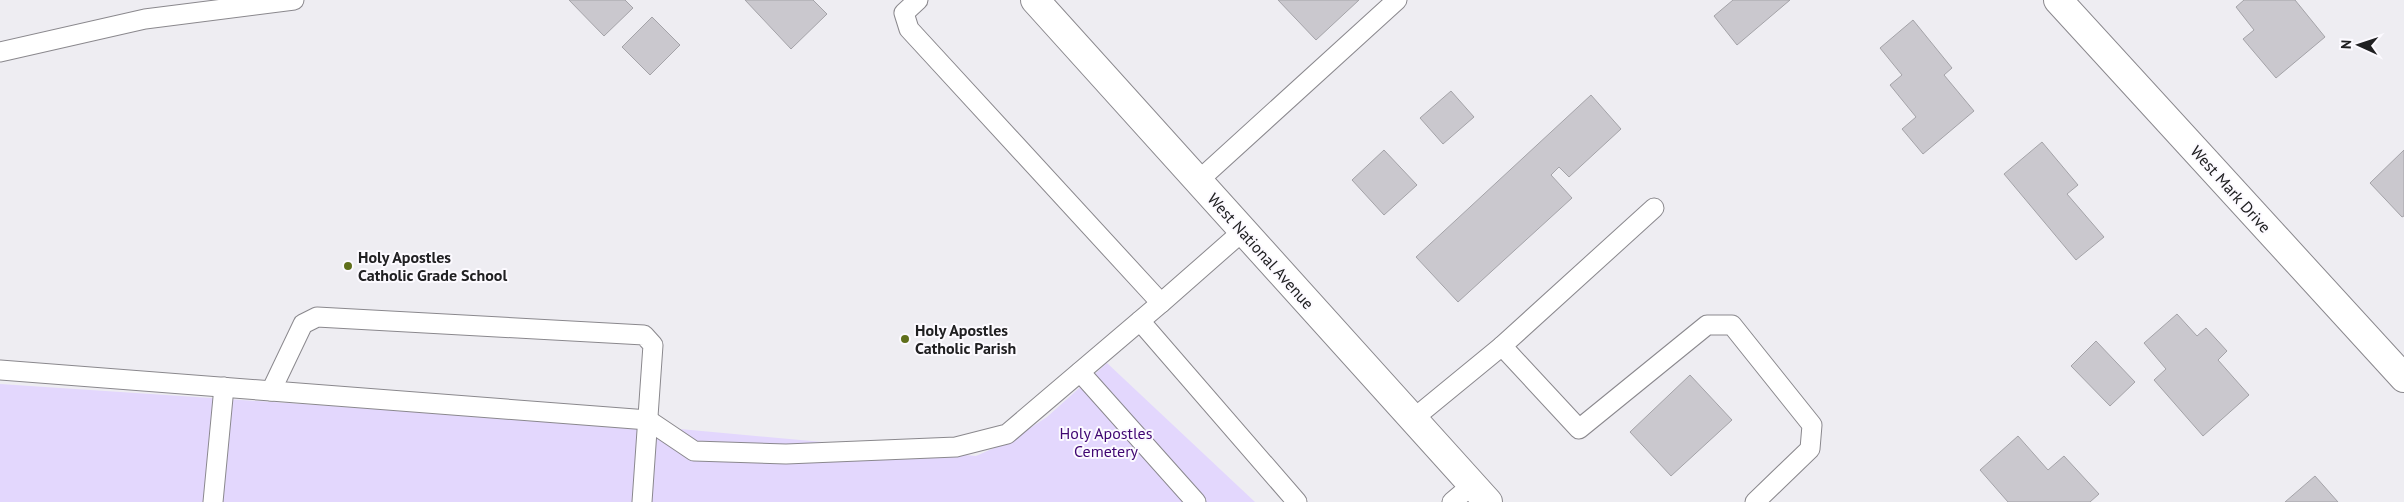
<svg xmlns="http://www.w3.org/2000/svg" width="2404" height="502" font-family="'PT Sans',sans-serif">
<rect width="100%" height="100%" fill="#eeedf2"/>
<!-- green -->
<polygon fill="#e3d7fd" points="1107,363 1255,502 0,502 0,384 680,429 976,456 1012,440 1047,417"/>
<!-- building -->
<g fill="#cac8ce" stroke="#a4a3a8">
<polygon points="569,0 625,0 633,8 604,36"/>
<polygon points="745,0 813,0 827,14 791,49"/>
<polygon points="1278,0 1359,0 1316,40"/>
<polygon points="1733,0 1790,0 1737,45 1714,16"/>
<polygon points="2244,0 2295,0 2325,37 2276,78 2243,39 2254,30 2236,7"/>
<polygon points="652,17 680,45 650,75 622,47"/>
<polygon points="1913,20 1952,68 1944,75 1974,111 1923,154 1902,129 1916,117 1890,85 1902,75 1880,48"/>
<polygon points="1451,91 1474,117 1443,144 1420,118"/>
<polygon points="1591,95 1621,129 1569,177 1559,167 1551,175 1572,198 1458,302 1416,257"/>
<polygon points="2042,142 2078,185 2067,194 2104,237 2076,260 2004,174"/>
<polygon points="1384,150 1417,185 1384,215 1352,180"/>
<polygon points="2404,150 2404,216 2402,217 2370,183"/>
<polygon points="2177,314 2197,336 2206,328 2227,351 2218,360 2249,395 2203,436 2154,380 2166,369 2144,343"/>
<polygon points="2096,341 2135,382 2110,406 2071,366"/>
<polygon points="1690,375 1732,420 1671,476 1630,432"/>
<polygon points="2018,436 2048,470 2064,456 2099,494 2090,502 2008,502 1980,470"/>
<polygon points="2315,476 2338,502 2285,502"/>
</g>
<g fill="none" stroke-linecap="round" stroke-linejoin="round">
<!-- lane casing -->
<g stroke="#8a888d" stroke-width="21">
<g id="lane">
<polyline points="918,0 904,13 909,29 1161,303 1243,231"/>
<polyline points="0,52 145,19 294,0"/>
<polyline points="1198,181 1397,0"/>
<polyline points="1140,321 1297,502"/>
<polyline points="1502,346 1579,429 1707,325 1732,325 1812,425 1810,449 1755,502"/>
<polyline points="0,370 648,420 694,451 786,454 956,447 1007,434 1161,303"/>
<polyline points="1080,372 1196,502"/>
<polyline points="271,391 303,324 317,317 644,335 653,345 642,502"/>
<polyline points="1413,419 1502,346 1654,208"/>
<polyline points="213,502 224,387"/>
<polyline points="1452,502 1472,485"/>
</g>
</g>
<!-- street casing -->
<g stroke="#8a888d" stroke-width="30">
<polyline id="street" points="2058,0 2404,378"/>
</g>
<!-- secondary casing -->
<g stroke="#8a888d" stroke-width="30">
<polyline id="secondary" points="1035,0 1488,502"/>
</g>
<!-- lane -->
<use href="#lane" stroke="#fff" stroke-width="19"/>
<!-- street -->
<use href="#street" stroke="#fff" stroke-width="28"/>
<!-- secondary -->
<use href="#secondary" stroke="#fff" stroke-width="28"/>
</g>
<!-- markers -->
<g fill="#5f6f1b" stroke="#fcfaff" stroke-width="2">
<circle cx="348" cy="266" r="5"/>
<circle cx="905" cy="339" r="5"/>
</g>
<g text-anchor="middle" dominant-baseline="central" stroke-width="4" stroke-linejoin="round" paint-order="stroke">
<!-- street labels -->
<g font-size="16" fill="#202022" stroke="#fcfaff">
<text transform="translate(2231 189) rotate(48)">West Mark Drive</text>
<text transform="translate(1261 251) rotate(48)">West National Avenue</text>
</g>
<!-- poi labels -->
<g font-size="16" font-weight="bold" fill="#202022" stroke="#fcfaff" text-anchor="start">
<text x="358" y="257">Holy Apostles<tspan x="358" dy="18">Catholic Grade School</tspan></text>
<text x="915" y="330">Holy Apostles<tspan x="915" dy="18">Catholic Parish</tspan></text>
</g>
<!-- park labels -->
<g font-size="16" fill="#3f0571" stroke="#fcfaff">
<text x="1106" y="433">Holy Apostles<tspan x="1106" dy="18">Cemetery</tspan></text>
</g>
</g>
<!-- north arrow -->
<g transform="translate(2359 45) rotate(273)" stroke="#fcfaff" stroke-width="4" paint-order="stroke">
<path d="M0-4L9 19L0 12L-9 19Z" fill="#202022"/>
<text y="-8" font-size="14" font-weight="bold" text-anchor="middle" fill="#202022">N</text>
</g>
</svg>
